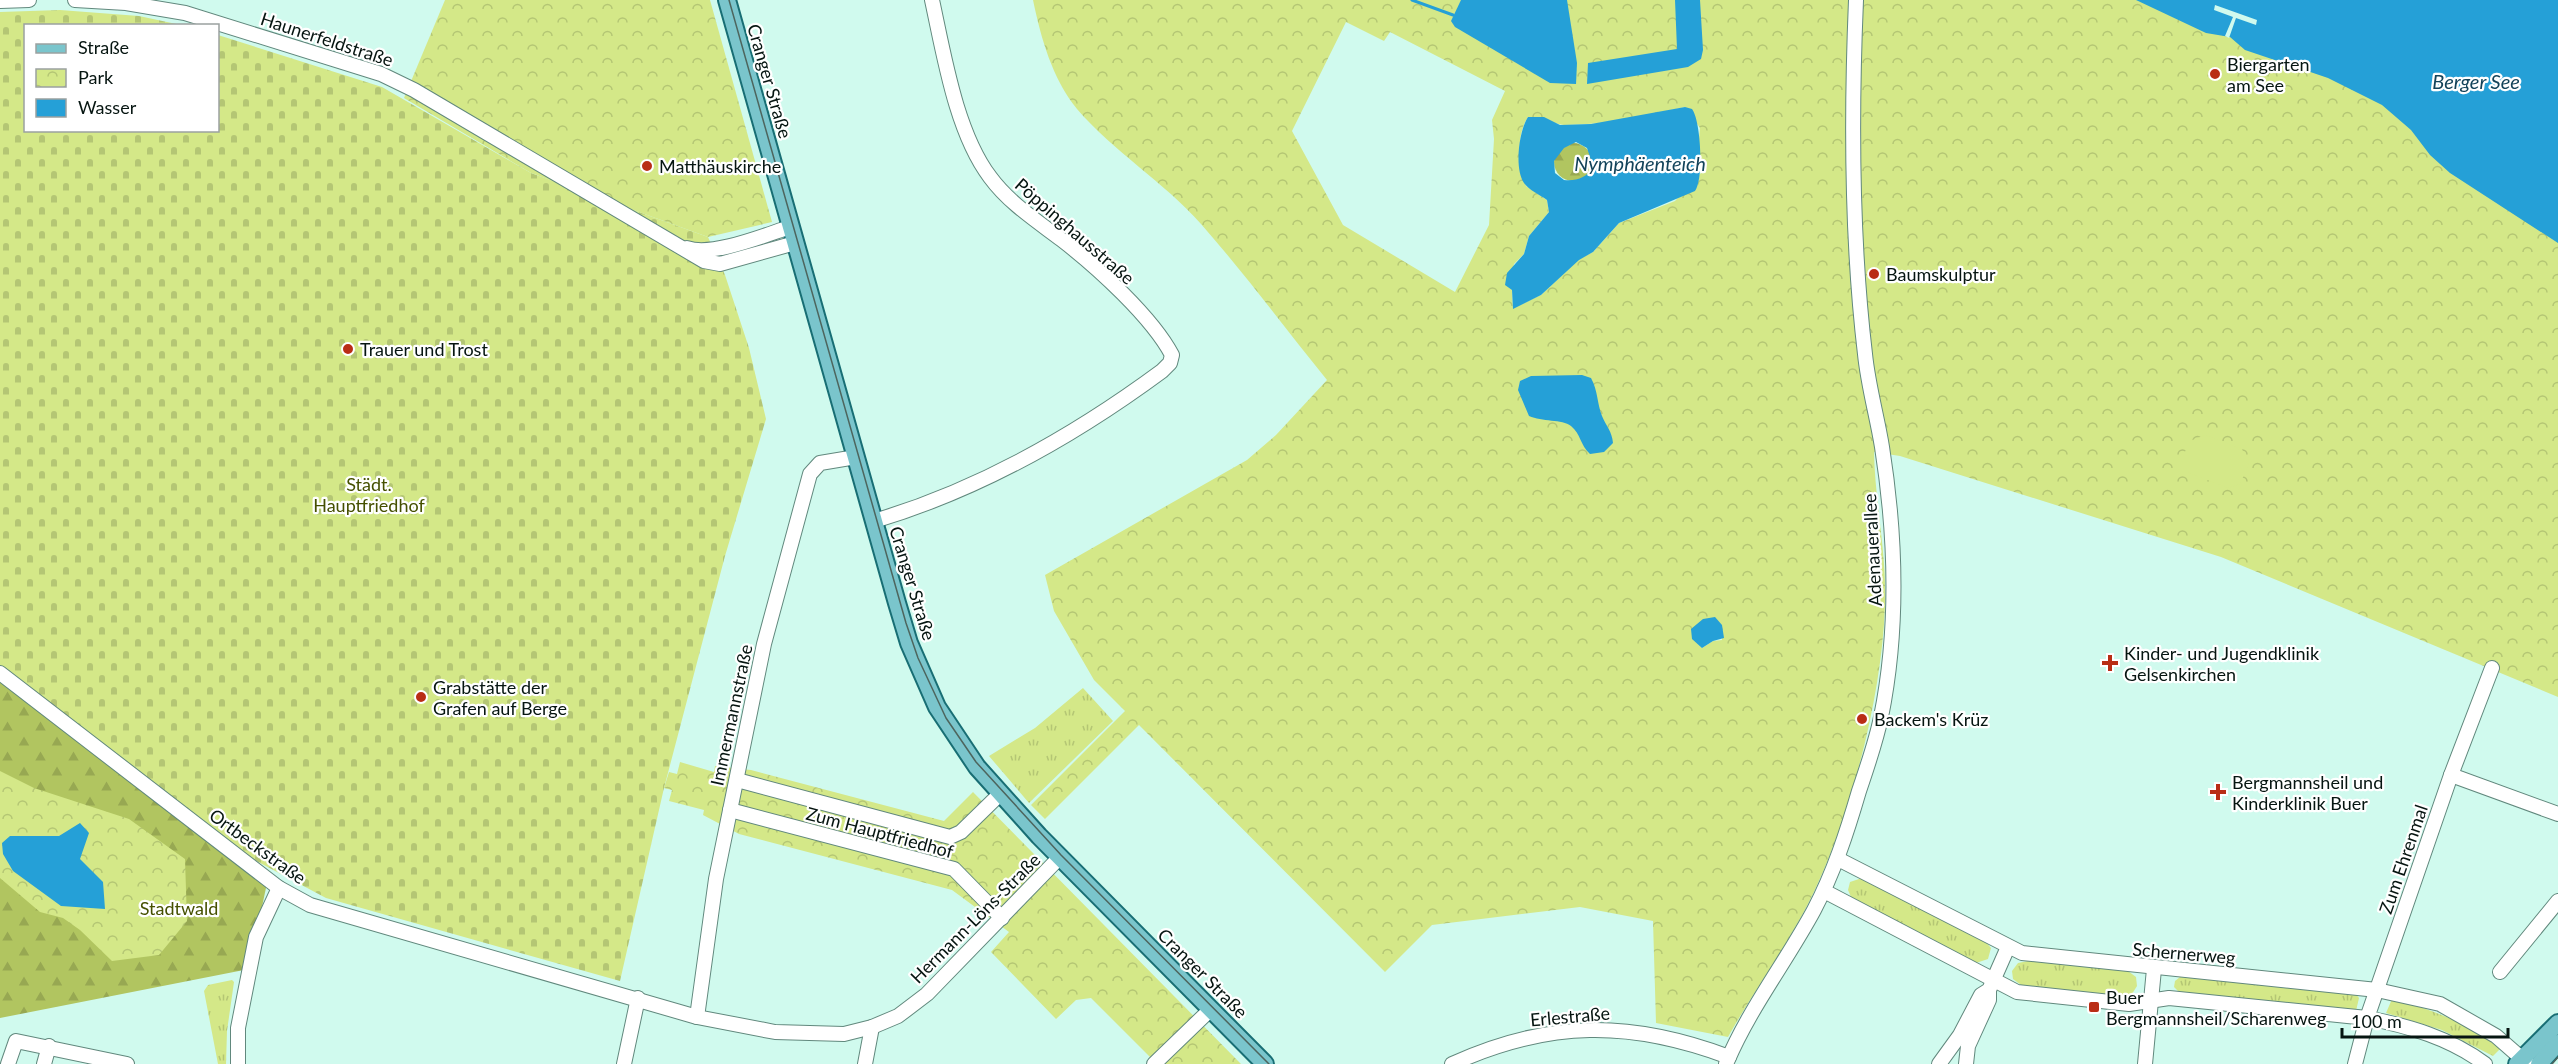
<svg xmlns="http://www.w3.org/2000/svg" width="2558" height="1064" font-family="Lato,sans-serif">
<defs>
<pattern id="grass-tufts" width="24" height="20" patternUnits="userSpaceOnUse" patternTransform="scale(1.5)"><rect width="24" height="20" fill="#d4e888"/><path d="M3 7l-1-3M5 7V3M7 7l1-3M15 17l-1-3M17 17v-4M19 17l1-3" fill="none" stroke="#b4c674"/></pattern>
<pattern id="forest-firs" width="22" height="20" patternUnits="userSpaceOnUse" patternTransform="scale(1.5)"><rect width="22" height="20" fill="#b1c560"/><path d="M5 1l3.5 6h-7zM16 11l3.5 6h-7z" fill="#97a852"/></pattern>
<pattern id="cemetery-stones" width="16" height="16" patternUnits="userSpaceOnUse" patternTransform="scale(1.5)"><rect width="16" height="16" fill="#d4e888"/><path d="M2 7V4a2 2 0 0 1 4 0v3zM10 15v-3a2 2 0 0 1 4 0v3z" fill="#b4c674"/></pattern>
<pattern id="park-crowns" width="20" height="18" patternUnits="userSpaceOnUse" patternTransform="scale(1.5)"><rect width="20" height="18" fill="#d4e888"/><path d="M2 6a3 3 0 1 1 6 0M12 15a3 3 0 1 1 6 0" fill="none" stroke="#b4c674"/></pattern>
</defs>
<rect width="100%" height="100%" fill="#d0faee"/>
<!-- grass -->
<g fill="url(#grass-tufts)">
<polygon points="1083,688 1113,721 1029,803 989,756 1035,728"/>
<polygon points="1862,878 1985,941 1991,948 1988,959 1976,963 1851,897 1848,890 1850,882"/>
<polygon points="2028,961 2128,971 2136,977 2137,986 2132,994 2125,996 2021,985 2013,979 2012,971 2018,963"/>
<polygon points="2180,977 2356,994 2359,998 2356,1011 2179,992 2174,987 2175,981"/>
<polygon points="232,980 234,982 227,1031 226,1064 218,1064 204,991 208,985"/>
<path d="M2392,999C2433,1009 2466,1023 2501,1048L2493,1056L2442,1030L2386,1013Z"/>
</g>
<!-- forest -->
<g fill="url(#forest-firs)">
<circle cx="1573" cy="162" r="19"/>
<polygon points="0,678 267,883 249,969 0,1018"/>
</g>
<!-- cemetery -->
<polygon fill="url(#cemetery-stones)" points="60,10 139,16 181,25 26,26 26,130 218,130 218,35 382,87 531,173 708,237 725,275 749,348 766,419 725,556 664,788 620,981 326,898 249,857 0,670 0,12"/>
<!-- park -->
<g fill="url(#park-crowns)" fill-rule="evenodd">
<polygon points="445,0 710,0 772,222 708,237 531,173 404,98"/>
<path d="M1033,0H2558V697L2221,557L1900,456L1874,452C1875,503 1887,554 1885,606C1882,692 1854,804 1818,883C1794,937 1757,985 1728,1037L1656,1023L1653,921L1580,907L1432,925L1385,972L1139,725L1045,819L1031,805L1125,711L1094,680L1054,611L1045,575L1247,460L1276,435L1327,380C1285,328 1245,274 1201,224C1164,182 1114,152 1077,109C1052,78 1041,38 1033,0ZM1346,22L1384,41L1390,32L1505,91L1492,120L1494,139L1489,225L1455,292L1343,225L1292,131ZM1685,107L1700,128L1698,148L1701,173L1675,201L1619,223L1593,252L1579,259L1541,295L1513,308L1512,290L1510,287L1514,264L1524,254L1529,236L1549,212L1547,200L1526,186C1520,164 1515,137 1528,117C1545,117 1552,124 1564,125C1605,125 1645,116 1685,107ZM1722,627V640L1713,641L1702,648L1697,642Z"/>
<polygon points="680,762 714,772 715,766 751,770 944,821 973,792 1241,1064 1157,1064 1091,998 1076,1000 1056,1019 991,952 1009,932 952,890 739,834 703,815 704,810 669,801 672,790 664,788 669,772 677,774"/>
<polygon points="0,771 34,788 129,819 185,859 187,921 159,955 112,961 80,930 63,918 40,912 0,878"/>
</g>
<!-- pitch -->
<polygon fill="#d4e888" points="2205,435 2242,449 2249,464 2240,484 2228,488 2187,472 2183,456 2190,441"/>
<!-- water -->
<g fill="#25a0d7" fill-rule="evenodd">
<polygon points="1461,0 1567,0 1577,63 1576,84 1550,83 1455,27 1451,21"/>
<polygon points="1675,0 1700,0 1703,50 1701,59 1688,67 1587,84 1588,63 1677,49"/>
<polygon points="2136,0 2558,0 2558,243 2450,173 2430,155 2411,130 2382,105 2328,78 2245,50 2230,37 2206,33"/>
<path d="M1685,107L1692,109C1701,121 1704,179 1695,191L1619,223L1593,252L1579,260L1541,295L1513,309L1512,290L1505,285L1507,273L1524,254L1529,236L1549,212L1547,200C1540,195 1529,190 1524,183C1514,168 1519,131 1528,117H1544L1560,125L1591,124ZM1576,142L1587,148L1593,166C1587,178 1577,181 1564,180L1555,173L1554,161L1564,148Z"/>
<path d="M1582,375L1591,378C1598,391 1597,403 1602,416C1606,426 1612,431 1613,443L1604,452L1590,454C1580,445 1581,434 1571,426C1562,419 1542,422 1529,416L1518,390L1520,381L1531,376Z"/>
<polygon points="1715,617 1722,625 1724,638 1713,641 1702,648 1692,639 1691,629 1703,619"/>
<polygon points="80,823 89,833 80,859 103,882 105,909 61,906 13,871 3,854 2,843 10,836 59,836"/>
</g>
<!-- pier -->
<polygon fill="#d0faee" points="2215,5 2257,20 2256,25 2236,18 2229,38 2225,36 2233,17 2214,10"/>
<g fill="none" stroke-linecap="round" stroke-linejoin="round">
<!-- stream -->
<polyline stroke="#25a0d7" stroke-width="3" points="1412,0 1453,15"/>
<!-- minor casing -->
<g stroke="#61887d" stroke-width="16">
<g id="minor">
<polyline points="75,0 126,3 185,13 381,74 414,90 704,261 720,264 795,243"/>
<polyline points="0,1 29,0"/>
<path d="M687,248C712,257 765,235 790,227"/>
<path d="M874,521C979,490 1074,436 1162,371L1170,363L1172,355C1152,317 1097,267 1062,240C1037,221 1009,203 990,177C956,132 944,55 932,0"/>
<polyline points="0,673 279,888 310,905 697,1017 775,1032 844,1034 872,1027 898,1016 927,994 1060,857"/>
<polyline points="2451,775 2558,814"/>
<polyline points="737,780 950,837 961,832 1000,794"/>
<polyline points="730,810 954,869 1002,918"/>
<polyline points="1838,859 2022,953 2377,990 2440,1004 2496,1036 2528,1064"/>
<path d="M1824,891L2017,992L2129,1004L2169,998L2367,1018C2409,1026 2450,1038 2485,1064"/>
<polyline points="2500,972 2558,901"/>
<polyline points="697,1017 716,879 764,644 810,474 820,463 856,457"/>
<polyline points="8,1064 16,1041 127,1064"/>
<polyline points="44,1064 49,1046"/>
<polyline points="238,1064 238,1028 256,937 279,888"/>
<polyline points="624,1064 638,998"/>
<polyline points="865,1064 872,1027"/>
<polyline points="1154,1064 1211,1009"/>
<path d="M1452,1064C1549,1020 1630,1020 1729,1057"/>
<path d="M1726,1064C1749,1009 1786,962 1814,910C1834,872 1847,832 1859,791C1867,767 1876,742 1881,717C1899,628 1896,536 1882,447C1877,416 1868,385 1865,354C1851,236 1851,118 1856,0"/>
<polyline points="1939,1064 1960,1035 1981,995 1989,990 2008,947"/>
<polyline points="1966,1064 1968,1046 1989,1000 1989,990"/>
<polyline points="2145,1064 2154,969"/>
<polyline points="2355,1064 2367,1018 2451,775 2492,668"/>
</g>
</g>
<!-- major casing -->
<g stroke="#186e74" stroke-width="20">
<g id="major">
<polyline points="727,0 897,603 909,643 937,707 977,767 1039,836 1265,1064"/>
<polyline points="2517,1064 2558,1023"/>
<polyline points="2539,1064 2558,1043"/>
</g>
</g>
<!-- minor -->
<use href="#minor" stroke="#fff" stroke-width="14"/>
<!-- major -->
<use href="#major" stroke="#7ac5cc" stroke-width="16"/>
<!-- tram -->
<g stroke="#4d655e" stroke-width="1.5">
<polyline points="729,0 906,623 918,658 946,718 976,762 1061,855 1269,1064"/>
<polyline points="2552,1064 2558,1057"/>
</g>
</g>
<!-- markers -->
<g fill="#b92d15" stroke="#fff" stroke-width="2">
<circle cx="2215" cy="74" r="6"/>
<circle cx="647" cy="166" r="6"/>
<circle cx="1874" cy="274" r="6"/>
<circle cx="348" cy="349" r="6"/>
<path d="M2107 654h6v6h6v6h-6v6h-6v-6h-6v-6h6z"/>
<circle cx="421" cy="697" r="6"/>
<circle cx="1862" cy="719" r="6"/>
<path d="M2215 783h6v6h6v6h-6v6h-6v-6h-6v-6h6z"/>
<rect x="2088" y="1001" width="12" height="12" rx="3"/>
</g>
<g text-anchor="middle" dominant-baseline="central" stroke-width="4.5" stroke-linejoin="round" paint-order="stroke">
<!-- street labels -->
<g font-size="18" fill="#061511" stroke="#fff">
<text transform="translate(327 39) rotate(18)">Haunerfeldstraße</text>
<text transform="translate(770 81) rotate(74)">Cranger Straße</text>
<text transform="translate(1075 231) rotate(41)">Pöppinghausstraße</text>
<text transform="translate(1872 550) rotate(-93)">Adenauerallee</text>
<text transform="translate(913 583) rotate(73)">Cranger Straße</text>
<text transform="translate(731 715) rotate(-78)">Immermannstraße</text>
<text transform="translate(880 832) rotate(15)">Zum Hauptfriedhof</text>
<text transform="translate(258 846) rotate(36)">Ortbeckstraße</text>
<text transform="translate(2403 859) rotate(-71)">Zum Ehrenmal</text>
<text transform="translate(975 918) rotate(-45)">Hermann-Löns-Straße</text>
<text transform="translate(2184 953) rotate(5)">Schernerweg</text>
<text transform="translate(1203 973) rotate(45)">Cranger Straße</text>
<text transform="translate(1570 1016) rotate(-5)">Erlestraße</text>
</g>
<!-- poi labels -->
<g font-size="18" fill="#061511" stroke="#fff" text-anchor="start">
<text x="2227" y="64">Biergarten<tspan x="2227" dy="21">am See</tspan></text>
<text x="659" y="166">Matthäuskirche</text>
<text x="1886" y="274">Baumskulptur</text>
<text x="360" y="349">Trauer und Trost</text>
<text x="2124" y="653">Kinder- und Jugendklinik<tspan x="2124" dy="21">Gelsenkirchen</tspan></text>
<text x="433" y="687">Grabstätte der<tspan x="433" dy="21">Grafen auf Berge</tspan></text>
<text x="1874" y="719">Backem's Krüz</text>
<text x="2232" y="782">Bergmannsheil und<tspan x="2232" dy="21">Kinderklinik Buer</tspan></text>
<text x="2106" y="997">Buer<tspan x="2106" dy="21">Bergmannsheil/Scharenweg</tspan></text>
</g>
<!-- park labels -->
<g font-size="18" fill="#455000" stroke="#fff">
<text x="369" y="484">Städt.<tspan x="369" dy="21">Hauptfriedhof</tspan></text>
<text x="179" y="908">Stadtwald</text>
</g>
<!-- water labels -->
<g font-size="20" font-style="italic" fill="#13435a" stroke="#fff">
<text x="2476" y="81">Berger See</text>
<text x="1640" y="163">Nymphäenteich</text>
</g>
</g>
<!-- legend -->
<rect x="24" y="24" width="195" height="108" fill="#ffffff" stroke="#9ba1a0" stroke-width="1.5"/>
<rect x="36" y="44" width="30" height="9" fill="#7ac5cc" stroke="#9ba1a0" stroke-width="1.5"/>
<text x="78" y="54" font-size="18" fill="#061511">Straße</text>
<rect x="36" y="69" width="30" height="18" fill="url(#park-crowns)" stroke="#9ba1a0" stroke-width="1.5"/>
<text x="78" y="84" font-size="18" fill="#061511">Park</text>
<rect x="36" y="99" width="30" height="18" fill="#25a0d7" stroke="#9ba1a0" stroke-width="1.5"/>
<text x="78" y="114" font-size="18" fill="#061511">Wasser</text>
<!-- scale -->
<path d="M2342 1028v9h166v-9" fill="none" stroke="#061511" stroke-width="3"/>
<text x="2351" y="1028" font-size="18" fill="#061511" stroke="#ffffff" stroke-width="4.5" paint-order="stroke">100 m</text>
</svg>
